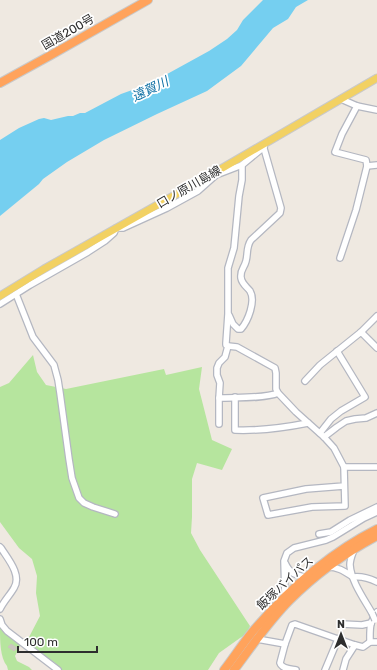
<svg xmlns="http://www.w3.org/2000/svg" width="377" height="670" font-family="Rubik,'Noto Sans JP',sans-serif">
<rect width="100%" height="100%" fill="#efe9e1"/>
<!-- green -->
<g fill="#b6e59e">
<polygon points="33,355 37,372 46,385 66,389 164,369 166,375 202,367 199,389 212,440 232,449 222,470 197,463 192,479 192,517 191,533 200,550 246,620 250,626 247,633 219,653 208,670 62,670 55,663 29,644 28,639 40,616 36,593 37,576 32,559 19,548 0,522 0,387 9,383"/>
<path d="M0,627L3,631L21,644L15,656L17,661L29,667L32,670H8L7,666C0,658 0,640 0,627Z"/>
</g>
<!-- water -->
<polygon fill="#75cff0" points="263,0 308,0 296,7 288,19 273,28 241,66 207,91 157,114 104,140 67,162 43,179 39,184 0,216 0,140 19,128 39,119 44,118 51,120 68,116 73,116 80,113 85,113 121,94 149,84 209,51 227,39 237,30 243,20"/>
<!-- building -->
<polygon fill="#cbc7bf" stroke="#cbc5ba" points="11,644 17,648 14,651 8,647"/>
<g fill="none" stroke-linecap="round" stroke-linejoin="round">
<!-- minor casing -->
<g stroke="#b4b7c1" stroke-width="8">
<g id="minor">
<polyline points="341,99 357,106 377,110"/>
<polyline points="357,106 342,134 335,152 366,160 367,166 377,165"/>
<polyline points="340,258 356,210 367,166"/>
<polyline points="16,294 33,337 54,365 58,380 60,393 69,459 72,478 79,498 84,503 93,507 115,514"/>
<polyline points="0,304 30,285 88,252 105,241 114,233 116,228 123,228 167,208 198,191 216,175 242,165"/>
<path d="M229,315L233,324L238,329H241C248,321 256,301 250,291C247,287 242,284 241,278C240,269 244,269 246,261C248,254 246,247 251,240L280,213L281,208L263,145"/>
<polyline points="361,332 377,316"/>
<polyline points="228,346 237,347 275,368 276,373 276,389 278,393 296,412 324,437 334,448 344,467 345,506 312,507 268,515 263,498 306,489 344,486"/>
<polyline points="305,381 320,365 361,332 377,348"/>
<path d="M235,397V430C261,431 283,428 308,423"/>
<path d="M219,398C234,397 264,399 278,393"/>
<polyline points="219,424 219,398 220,383 217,375 217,368 219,363 225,357 228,346 226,345 226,343 228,314 228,268 234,248 239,196 242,180 242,165 264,147"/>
<polyline points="320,433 331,419 341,411 365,397 337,351"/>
<polyline points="324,437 337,427 346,421 355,419 366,418 377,413"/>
<polyline points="344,467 377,467"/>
<polyline points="319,534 331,532 350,520 377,507"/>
<path d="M0,547L1,548C8,559 22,575 14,588C10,595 4,601 0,609"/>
<path d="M354,550C352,555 350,559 350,565C351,581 364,599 372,613"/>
<path d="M285,563C290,574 295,575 306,577"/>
<path d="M328,567C339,567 345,572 353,577C362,576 369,578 377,582"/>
<polyline points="285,597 284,561 287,553 294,548 326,540 333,537 364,518 377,512"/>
<polyline points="0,619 2,625 7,631 58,670"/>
<polyline points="342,624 362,625 371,623"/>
<path d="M257,639L285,644L280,663C282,669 291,669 296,670"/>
<path d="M370,642C370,629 369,623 377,612"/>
<polyline points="285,644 292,625 295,624 355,645 363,647 370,642 377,642"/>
<polyline points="325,670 338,639"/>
<polyline points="343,670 346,659 355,645"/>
</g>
</g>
<!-- major casing -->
<g stroke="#c9c9c9" stroke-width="9">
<polyline id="major" points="0,296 44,269 214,173 377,78"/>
</g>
<!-- highway casing -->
<g stroke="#c9c9c9" stroke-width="10">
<g id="highway">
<polyline points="0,83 51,55 148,0"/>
<path d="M224,670C234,657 243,643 253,631C288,590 329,553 377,529"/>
<path d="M234,670C252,646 269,621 290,600C315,575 345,553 377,536"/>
</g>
</g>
<!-- minor -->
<use href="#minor" stroke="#fff" stroke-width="5.5"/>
<!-- major -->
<use href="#major" stroke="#f2d163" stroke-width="7"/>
<!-- highway -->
<use href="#highway" stroke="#ffa35c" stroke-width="8"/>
<!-- minor-bridge casing -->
<g stroke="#b4b7c1" stroke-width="8" stroke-linecap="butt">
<polyline id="minor-bridge" points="372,613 375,620"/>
</g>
<!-- minor-bridge -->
<use href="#minor-bridge" stroke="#fff" stroke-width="5.5"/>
</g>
<g text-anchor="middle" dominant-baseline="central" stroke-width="3.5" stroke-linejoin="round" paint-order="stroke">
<!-- street labels -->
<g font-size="12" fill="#2e2e2e" stroke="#fff">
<text transform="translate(68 32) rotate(-30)">国道200号</text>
<text transform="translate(189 187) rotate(-30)">口ノ原川島線</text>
<text transform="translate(285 583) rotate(-43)">飯塚バイパス</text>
</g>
<!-- water labels -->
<g font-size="13" font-style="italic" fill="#0d6fa3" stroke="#fff">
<text transform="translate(150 89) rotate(-26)">遠賀川</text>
</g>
</g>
<!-- north arrow -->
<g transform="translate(341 634)" stroke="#ffffff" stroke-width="3" paint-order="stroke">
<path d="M0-3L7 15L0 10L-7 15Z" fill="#2e2e2e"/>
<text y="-6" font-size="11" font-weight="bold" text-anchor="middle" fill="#2e2e2e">N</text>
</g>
<!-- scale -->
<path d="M18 646v6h79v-6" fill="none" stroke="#2e2e2e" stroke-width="2"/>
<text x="24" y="646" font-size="12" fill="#2e2e2e" stroke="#ffffff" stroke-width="3" paint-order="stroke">100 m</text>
</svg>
